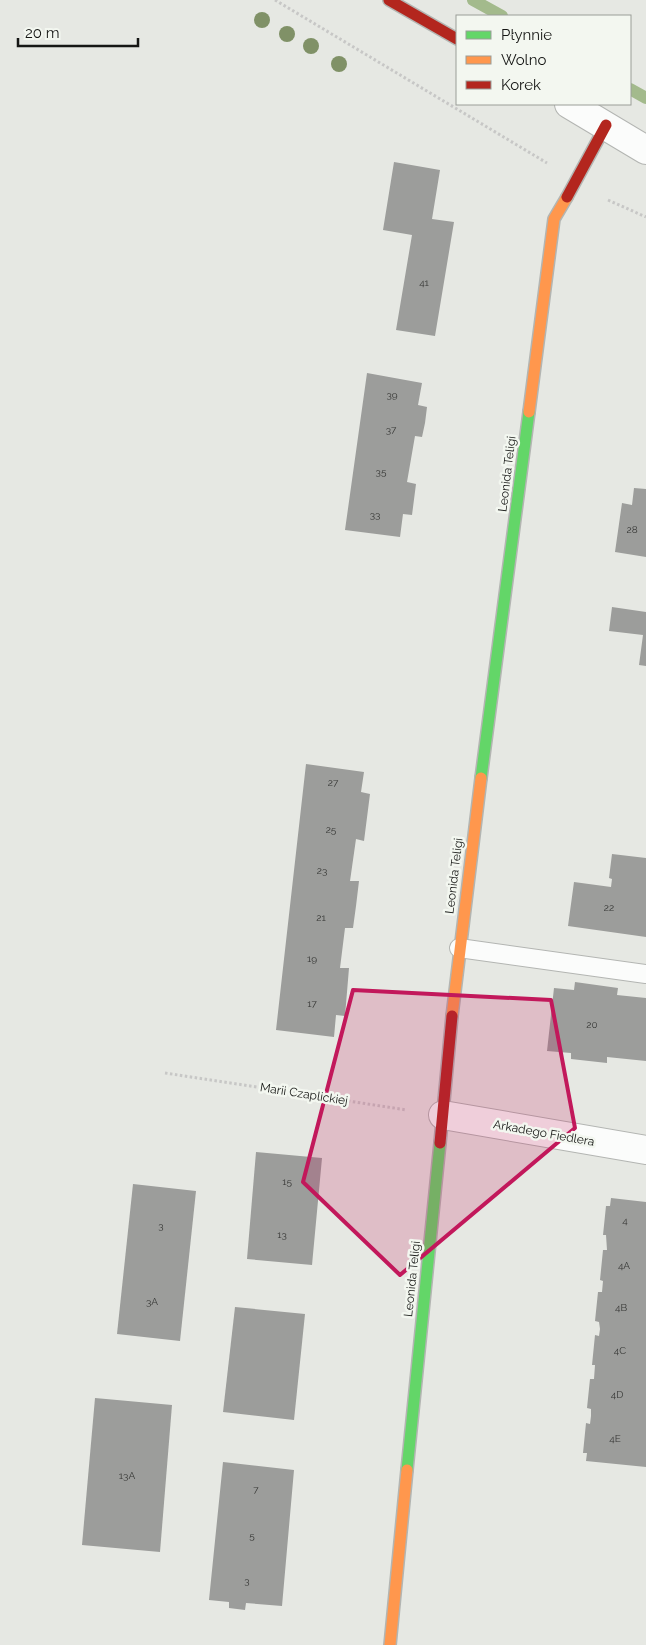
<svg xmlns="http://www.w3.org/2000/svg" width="646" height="1645" font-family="Raleway,sans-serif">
<rect width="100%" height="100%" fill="#e6e8e3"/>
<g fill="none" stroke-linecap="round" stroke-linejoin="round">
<!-- stream -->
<g stroke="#a3ba8c" stroke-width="12">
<polyline points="473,0 502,16"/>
<polyline points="630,89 646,98"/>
</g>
</g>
<!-- building -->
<g fill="#9c9d9b">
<polygon points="394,162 440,170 432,219 454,222 435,336 396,330 412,235 383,230"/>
<polygon points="367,373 422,383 418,405 427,407 425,423 422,437 415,436 407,482 416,484 412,515 403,514 400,537 345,530"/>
<polygon points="634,488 646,489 646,557 615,552 622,503 632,505"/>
<polygon points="612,607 646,612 646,666 639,665 643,635 609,631"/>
<polygon points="306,764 364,772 361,792 370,794 364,841 356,839 350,881 359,881 356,906 353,928 345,928 340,968 349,968 345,1016 336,1015 334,1037 276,1030"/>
<polygon points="612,854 646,858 646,937 568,926 574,882 611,887 612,879 609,878"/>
<polygon points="575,982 618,988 617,995 646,998 646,1061 607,1057 607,1063 571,1059 571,1053 547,1051 554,988 574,990"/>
<polygon points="256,1152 322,1158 312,1265 247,1259"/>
<polygon points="133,1184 196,1191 180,1341 117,1334"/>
<polygon points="611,1198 646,1202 646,1467 586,1461 587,1453 583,1453 586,1423 590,1424 591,1416 591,1409 587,1408 590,1379 594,1379 595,1365 592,1365 595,1335 599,1336 600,1329 599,1322 595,1321 598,1292 602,1292 603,1281 600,1280 603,1250 607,1250 606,1235 603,1235 606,1206 610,1206"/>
<polygon points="235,1307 305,1314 294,1420 223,1412"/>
<polygon points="95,1398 172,1405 160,1552 82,1545"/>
<polygon points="223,1462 294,1470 282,1606 246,1603 245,1610 229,1608 229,1602 209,1600"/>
</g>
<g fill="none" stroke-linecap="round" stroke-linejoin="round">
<!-- lane casing -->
<g stroke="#b3b5b2" stroke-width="20">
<polyline id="lane" points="459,948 646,974"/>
</g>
<!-- street casing -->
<g stroke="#b3b5b2" stroke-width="30">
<g id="street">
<polyline points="569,104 646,150"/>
<polyline points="443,1115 646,1150"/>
</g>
</g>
<!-- fast casing -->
<g stroke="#b3b5b2" stroke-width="14">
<g id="fast">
<polyline points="481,778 529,412"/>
<polyline points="407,1470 440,1143"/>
</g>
</g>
<!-- slow casing -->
<g stroke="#b3b5b2" stroke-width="14">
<g id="slow">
<polyline points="529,412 554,219 567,197"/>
<polyline points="452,1016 481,778"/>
<polyline points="390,1645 407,1470"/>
</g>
</g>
<!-- jam casing -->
<g stroke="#b3b5b2" stroke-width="14">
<g id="jam">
<polyline points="389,0 457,39"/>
<polyline points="567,197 606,125"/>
<polyline points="440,1143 452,1016"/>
</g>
</g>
<!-- path -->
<g stroke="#c7c7c6" stroke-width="3" stroke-dasharray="2.5 2.5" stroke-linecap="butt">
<polyline points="275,0 547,163"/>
<polyline points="608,200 646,217"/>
<polyline points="165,1073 407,1110"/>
</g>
<!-- lane -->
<use href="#lane" stroke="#fbfcfb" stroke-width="18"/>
<!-- street -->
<use href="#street" stroke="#fbfcfb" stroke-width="28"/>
<!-- fast -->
<use href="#fast" stroke="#63d668" stroke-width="11"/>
<!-- slow -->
<use href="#slow" stroke="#ff974d" stroke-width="11"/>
<!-- jam -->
<use href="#jam" stroke="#b3261e" stroke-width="11"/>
</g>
<!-- trees -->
<g fill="#809167">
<circle cx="262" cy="20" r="8"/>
<circle cx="287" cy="34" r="8"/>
<circle cx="311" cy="46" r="8"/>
<circle cx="339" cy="64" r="8"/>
</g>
<!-- marked area -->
<path fill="#c2185b" fill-opacity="0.2" stroke="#c2185b" stroke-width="4" stroke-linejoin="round" d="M353,990L551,1000L575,1128L400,1275L303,1182Z"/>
<g text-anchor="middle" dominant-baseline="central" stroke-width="5" stroke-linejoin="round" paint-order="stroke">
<!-- number labels -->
<g font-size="10" fill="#373836">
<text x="424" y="282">41</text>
<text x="392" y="394">39</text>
<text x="391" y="429">37</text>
<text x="381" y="471">35</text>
<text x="375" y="514">33</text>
<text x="632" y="529">28</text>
<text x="333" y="782">27</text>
<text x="331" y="829">25</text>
<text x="322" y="870">23</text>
<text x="609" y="907">22</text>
<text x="321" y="917">21</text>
<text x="312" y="958">19</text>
<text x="312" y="1003">17</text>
<text x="592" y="1024">20</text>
<text x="287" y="1181">15</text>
<text x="625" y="1220">4</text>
<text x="161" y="1225">3</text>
<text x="282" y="1234">13</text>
<text x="624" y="1265">4A</text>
<text x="152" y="1301">3A</text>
<text x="621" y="1307">4B</text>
<text x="620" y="1350">4C</text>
<text x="617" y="1394">4D</text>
<text x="615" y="1438">4E</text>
<text x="127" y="1475">13A</text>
<text x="256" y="1489">7</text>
<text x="252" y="1535">5</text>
<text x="247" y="1580">3</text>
</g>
<!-- street labels -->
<g font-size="12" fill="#151614" stroke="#f3f7f0">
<text transform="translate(507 474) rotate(-83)">Leonida Teligi</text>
<text transform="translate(454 876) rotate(-83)">Leonida Teligi</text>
<text transform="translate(304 1094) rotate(9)">Marii Czaplickiej</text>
<text transform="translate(544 1133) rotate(10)">Arkadego Fiedlera</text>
<text transform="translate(412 1279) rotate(-84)">Leonida Teligi</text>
</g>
</g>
<!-- legend -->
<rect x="456" y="15" width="175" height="90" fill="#f3f7f0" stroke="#9a9d98"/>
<rect x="466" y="31" width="25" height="8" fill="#63d668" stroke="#9a9d98"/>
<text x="501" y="40" font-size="15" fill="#151614">Płynnie</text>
<rect x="466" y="56" width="25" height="8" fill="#ff974d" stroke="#9a9d98"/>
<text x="501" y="65" font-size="15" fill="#151614">Wolno</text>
<rect x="466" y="81" width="25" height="8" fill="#b3261e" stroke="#9a9d98"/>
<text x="501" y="90" font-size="15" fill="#151614">Korek</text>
<!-- scale -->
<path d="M18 38v8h120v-8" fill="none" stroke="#151614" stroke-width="2.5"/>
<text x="25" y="38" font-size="15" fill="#151614" stroke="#f3f7f0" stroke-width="4" paint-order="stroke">20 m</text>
</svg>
